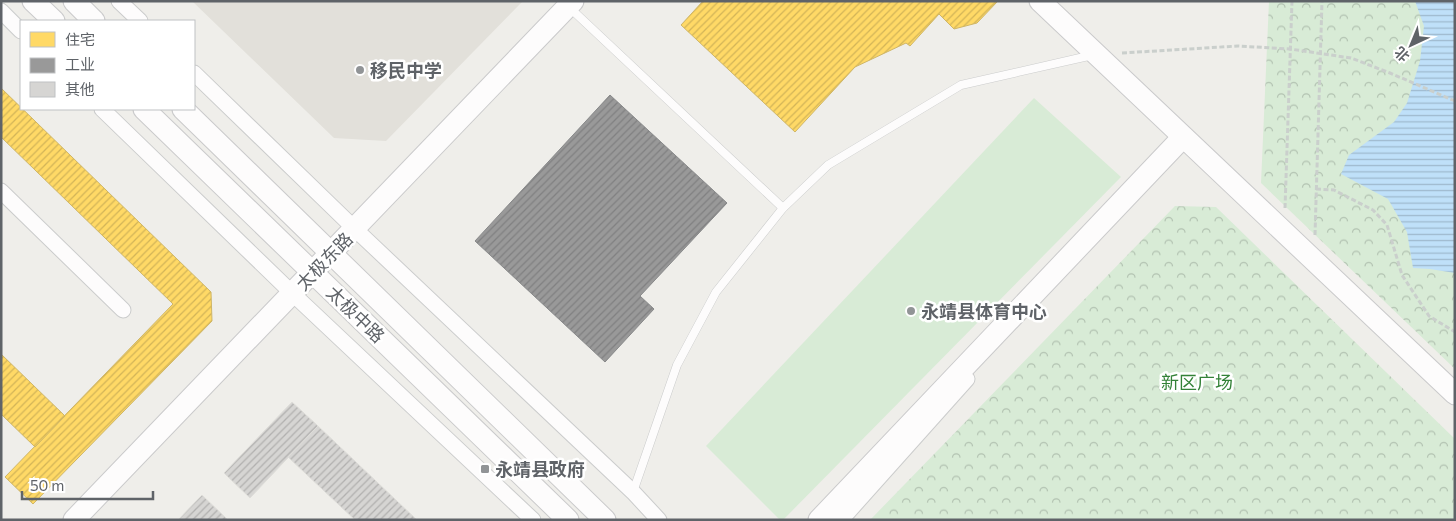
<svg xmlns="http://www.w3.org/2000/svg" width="1456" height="521" font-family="Commissioner,'Noto Sans SC',sans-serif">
<defs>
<pattern id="park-crowns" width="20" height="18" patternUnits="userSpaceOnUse" patternTransform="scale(1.25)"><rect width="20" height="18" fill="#d8ebd6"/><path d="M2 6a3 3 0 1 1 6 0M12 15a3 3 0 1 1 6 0" fill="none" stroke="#b2c2b1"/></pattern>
<pattern id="water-rules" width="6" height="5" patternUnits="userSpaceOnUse" patternTransform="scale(1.25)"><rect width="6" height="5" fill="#bfe0f9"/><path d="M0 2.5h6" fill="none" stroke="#9eb9cd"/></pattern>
<pattern id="homes-hatch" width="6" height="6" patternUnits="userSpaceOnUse" patternTransform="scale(1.25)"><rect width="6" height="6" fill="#ffd966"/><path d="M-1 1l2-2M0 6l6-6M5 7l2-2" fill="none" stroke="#d2b458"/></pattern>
<pattern id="industry-hatch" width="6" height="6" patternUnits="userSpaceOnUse" patternTransform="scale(1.25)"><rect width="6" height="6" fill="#999"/><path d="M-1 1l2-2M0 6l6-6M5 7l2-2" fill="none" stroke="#808081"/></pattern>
<pattern id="building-hatch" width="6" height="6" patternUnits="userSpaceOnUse" patternTransform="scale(1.25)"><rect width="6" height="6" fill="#d6d5d3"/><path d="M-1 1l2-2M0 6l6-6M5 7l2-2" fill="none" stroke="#b1b0af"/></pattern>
</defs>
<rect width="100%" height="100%" fill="#efeeea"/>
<!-- education -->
<polygon fill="#e2e0da" points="192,1 523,1 386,141 334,138"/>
<!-- park -->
<g fill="url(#park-crowns)">
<polygon points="1269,1 1455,1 1455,369 1261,183"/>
<polygon points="1175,206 1216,207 1455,439 1455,520 870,520"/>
</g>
<!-- garden -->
<polygon fill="#d8ebd6" points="1034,98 1121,177 783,520 780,520 706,446"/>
<!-- water -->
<polygon fill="url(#water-rules)" points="1415,1 1455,1 1455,273 1430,269 1413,268 1407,232 1388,199 1341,174 1349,155 1394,122 1407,103 1420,61 1424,26"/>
<!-- homes -->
<g fill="url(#homes-hatch)" stroke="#cfb667">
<polygon points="703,1 996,1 997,2 977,23 954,29 939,14 910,46 906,43 855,67 795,132 681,25"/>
<polygon points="1,88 211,292 212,321 33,504 5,477 173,304 1,137"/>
<polygon points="1,354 65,416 35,447 1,414"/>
</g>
<!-- industry -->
<polygon fill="url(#industry-hatch)" stroke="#88898a" points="610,95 727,203 640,296 654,309 605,362 475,241"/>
<!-- building -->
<g fill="url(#building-hatch)" stroke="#deddd9">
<polygon points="292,402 318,426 250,498 224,473"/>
<polygon points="318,426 417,520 355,520 288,457"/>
<polygon points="202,495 228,520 178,520"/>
</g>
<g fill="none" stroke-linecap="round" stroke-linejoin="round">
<!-- lane casing -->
<g stroke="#cbcccc" stroke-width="9">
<g id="lane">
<polyline points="570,8 783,208"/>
<polyline points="633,492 677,365 716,292 783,208 828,165 961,85 1093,55"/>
</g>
</g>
<!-- street casing -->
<g stroke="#cbcccc" stroke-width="17">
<g id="street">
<polyline points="119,1 140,21"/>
<polyline points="1,11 21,31"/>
<polyline points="194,73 355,229 633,492 659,520"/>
<polyline points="102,109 293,294 533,520"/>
<polyline points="1,191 123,310"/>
<polyline points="841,520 967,379"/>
</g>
</g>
<!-- secondary casing -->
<g stroke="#cacacb" stroke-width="23">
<g id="secondary">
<polyline points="33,1 54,21"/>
<polyline points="74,1 94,21"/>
<polyline points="1040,1 1455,394"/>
<polyline points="144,109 568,520"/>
<polyline points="183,109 605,520"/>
<polyline points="74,520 573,1"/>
<polyline points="819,520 1183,137"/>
</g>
</g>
<!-- path -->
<g stroke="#cacfcc" stroke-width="3" stroke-dasharray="5 2.5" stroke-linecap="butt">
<polyline points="1122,53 1238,46 1290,49 1351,58 1390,73 1455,101"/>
<polyline points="1316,189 1334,190 1373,210 1387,225 1402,275 1429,316 1455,332"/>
<polyline points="1285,208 1292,1"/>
<polyline points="1315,235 1322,1"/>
</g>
<!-- lane -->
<use href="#lane" stroke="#fdfcfc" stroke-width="8"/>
<!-- street -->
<use href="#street" stroke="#fdfcfc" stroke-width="15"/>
<!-- secondary -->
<use href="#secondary" stroke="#fdfcfc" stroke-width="21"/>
</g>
<!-- markers -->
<g fill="#919496" stroke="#fff" stroke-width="2">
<circle cx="360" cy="70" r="5"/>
<circle cx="911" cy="311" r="5"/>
<rect x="480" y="464" width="10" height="10" rx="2.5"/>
</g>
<g text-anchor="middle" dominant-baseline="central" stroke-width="5" stroke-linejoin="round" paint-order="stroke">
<!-- poi labels -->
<g font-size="18" font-weight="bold" fill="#5f6368" stroke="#fff" text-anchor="start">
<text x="370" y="70">移民中学</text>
<text x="921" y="311">永靖县体育中心</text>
<text x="495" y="469">永靖县政府</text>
</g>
<!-- street labels -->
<g font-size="18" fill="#5f6368" stroke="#fff">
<text transform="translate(324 261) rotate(-46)">太极东路</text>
<text transform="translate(356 314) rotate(44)">太极中路</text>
</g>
<!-- park labels -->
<g font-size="18" fill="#348238" stroke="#fff">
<text x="1197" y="382">新区广场</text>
</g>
</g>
<!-- border -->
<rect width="1456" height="521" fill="none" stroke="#5f6368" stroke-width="5"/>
<!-- legend -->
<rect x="20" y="20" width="175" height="90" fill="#ffffff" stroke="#bfc1c3"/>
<rect x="30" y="32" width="25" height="15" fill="#ffd966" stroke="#bfc1c3"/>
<text x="65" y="45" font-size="15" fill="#5f6368">住宅</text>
<rect x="30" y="58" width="25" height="15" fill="#999999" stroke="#bfc1c3"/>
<text x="65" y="70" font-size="15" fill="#5f6368">工业</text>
<rect x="30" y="82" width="25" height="15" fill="#d6d5d3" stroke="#bfc1c3"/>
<text x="65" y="95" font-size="15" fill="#5f6368">其他</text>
<!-- north arrow -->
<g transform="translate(1411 45) rotate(224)" stroke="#ffffff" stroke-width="4" paint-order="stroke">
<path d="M0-4L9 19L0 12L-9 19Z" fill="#5f6368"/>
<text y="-8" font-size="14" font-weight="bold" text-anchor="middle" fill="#5f6368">北</text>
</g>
<!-- scale -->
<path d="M22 491v8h131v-8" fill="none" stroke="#5f6368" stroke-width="2.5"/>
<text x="30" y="491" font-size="15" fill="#5f6368" stroke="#ffffff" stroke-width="4" paint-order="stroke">50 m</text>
</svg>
